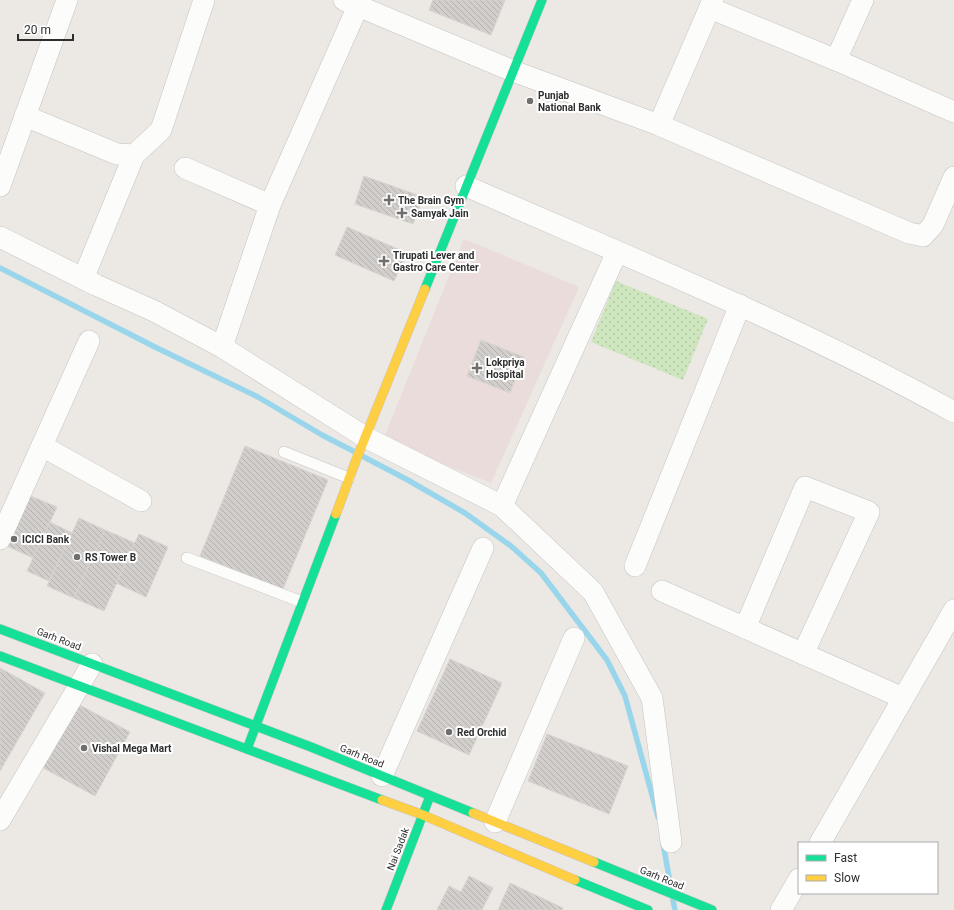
<svg xmlns="http://www.w3.org/2000/svg" width="954" height="910" font-family="Roboto,sans-serif">
<defs>
<pattern id="grass-dots" width="8" height="8" patternUnits="userSpaceOnUse"><rect width="8" height="8" fill="#cee6be"/><path d="M2 2h.1M6 6h.1" fill="none" stroke="#b1c6a4" stroke-width="1.8" stroke-linecap="round"/></pattern>
<pattern id="building-back-hatch" width="6" height="6" patternUnits="userSpaceOnUse"><rect width="6" height="6" fill="#d1cecb"/><path d="M-1 5l2 2M0 0l6 6M5-1l2 2" fill="none" stroke="#b4b1af"/></pattern>
</defs>
<rect width="100%" height="100%" fill="#ece8e4"/>
<!-- medical -->
<polygon fill="#e9dcdb" points="464,239 579,287 491,483 383,440"/>
<!-- grass -->
<polygon fill="url(#grass-dots)" points="616,281 708,319 683,380 591,342"/>
<g fill="none" stroke-linecap="round" stroke-linejoin="round">
<!-- stream -->
<g stroke="#99d6ec" stroke-width="5.5">
<polyline points="0,268 157,348 258,397 322,435 355,452"/>
<polyline points="362,456 406,479 465,513 511,546 541,573 607,660 625,696 658,817"/>
<polyline points="663,843 671,888"/>
<polyline points="673,900 675,910"/>
</g>
</g>
<!-- building -->
<g fill="url(#building-back-hatch)" stroke="#d7d4d0">
<polygon points="433,0 505,0 491,35 429,10"/>
<polygon points="364,176 423,197 413,224 355,204"/>
<polygon points="347,227 407,253 394,281 335,255"/>
<polygon points="481,340 524,357 510,393 467,376"/>
<polygon points="245,446 328,480 283,589 200,556"/>
<polygon points="28,495 57,507 33,558 3,544"/>
<polygon points="79,518 105,530 74,598 47,586"/>
<polygon points="50,522 72,533 49,581 27,571"/>
<polygon points="105,530 135,543 104,611 74,598"/>
<polygon points="139,534 168,547 146,597 116,583"/>
<polygon points="450,659 502,683 469,755 417,731"/>
<polygon points="0,668 45,693 0,771"/>
<polygon points="72,701 130,732 95,796 38,765"/>
<polygon points="547,734 628,766 609,814 528,781"/>
<polygon points="469,876 493,888 482,910 437,910 449,886 461,892"/>
<polygon points="510,883 563,908 562,910 498,910"/>
</g>
<g fill="none" stroke-linecap="round" stroke-linejoin="round">
<!-- lane casing -->
<g stroke="#c5c4c5" stroke-width="12">
<g id="lane">
<polyline points="284,452 349,478"/>
<polyline points="187,558 302,602"/>
</g>
</g>
<!-- street casing -->
<g stroke="#c5c4c5" stroke-width="22">
<g id="street">
<polyline points="344,0 513,71 659,125 909,233 923,236 933,225 954,177"/>
<polyline points="710,8 836,60 954,112"/>
<polyline points="836,60 863,0"/>
<polyline points="25,116 117,154 134,155 161,130 204,0"/>
<polyline points="659,125 713,0"/>
<polyline points="185,168 270,205 222,347"/>
<polyline points="0,186 67,0"/>
<path d="M466,186C630,258 797,325 954,412"/>
<polyline points="270,205 358,6"/>
<polyline points="0,237 96,285 154,311 222,347 365,437 502,506 593,592 652,698 671,842"/>
<polyline points="83,279 134,155"/>
<polyline points="42,446 141,501"/>
<polyline points="502,506 617,252"/>
<polyline points="0,539 89,341"/>
<polyline points="635,566 740,305"/>
<polyline points="662,591 903,698"/>
<polyline points="745,628 805,487 869,512 803,654"/>
<polyline points="382,776 483,548"/>
<polyline points="0,820 92,664"/>
<polyline points="495,822 574,638"/>
<polyline points="820,843 954,610"/>
<polyline points="781,910 799,879"/>
</g>
</g>
<!-- fast casing -->
<g stroke="#c5c4c5" stroke-width="10">
<g id="fast">
<polyline points="425,289 542,0"/>
<polyline points="0,629 311,747 473,813"/>
<polyline points="0,656 382,800"/>
<polyline points="247,749 336,514"/>
<polyline points="594,862 712,910"/>
<polyline points="575,880 648,910"/>
<polyline points="386,910 430,796"/>
</g>
</g>
<!-- slow casing -->
<g stroke="#c5c4c5" stroke-width="10">
<g id="slow">
<polyline points="336,514 356,460 425,289"/>
<polyline points="382,800 423,815 575,880"/>
<polyline points="473,813 594,862"/>
</g>
</g>
<!-- lane -->
<use href="#lane" stroke="#fcfcfb" stroke-width="11"/>
<!-- street -->
<use href="#street" stroke="#fcfcfb" stroke-width="21"/>
<!-- fast -->
<use href="#fast" stroke="#16e098" stroke-width="9"/>
<!-- slow -->
<use href="#slow" stroke="#ffcf43" stroke-width="9"/>
</g>
<!-- markers -->
<g fill="#706f6e" stroke="#fff" stroke-width="1.5">
<circle cx="530" cy="101" r="4"/>
<path d="M387 194h4v4h4v4h-4v4h-4v-4h-4v-4h4z"/>
<path d="M400 207h4v4h4v4h-4v4h-4v-4h-4v-4h4z"/>
<path d="M382 255h4v4h4v4h-4v4h-4v-4h-4v-4h4z"/>
<path d="M475 362h4v4h4v4h-4v4h-4v-4h-4v-4h4z"/>
<circle cx="14" cy="539" r="4"/>
<circle cx="77" cy="557" r="4"/>
<circle cx="449" cy="732" r="4"/>
<circle cx="84" cy="748" r="4"/>
</g>
<g text-anchor="middle" dominant-baseline="central" stroke-width="4" stroke-linejoin="round" paint-order="stroke">
<!-- poi labels -->
<g font-size="10" font-weight="bold" fill="#2e2e2e" stroke="#fff" text-anchor="start">
<text x="538" y="95">Punjab<tspan x="538" dy="12">National Bank</tspan></text>
<text x="398" y="200">The Brain Gym</text>
<text x="411" y="213">Samyak Jain</text>
<text x="393" y="255">Tirupati Lever and<tspan x="393" dy="12">Gastro Care Center</tspan></text>
<text x="486" y="362">Lokpriya<tspan x="486" dy="12">Hospital</tspan></text>
<text x="22" y="539">ICICI Bank</text>
<text x="85" y="557">RS Tower B</text>
<text x="457" y="732">Red Orchid</text>
<text x="92" y="748">Vishal Mega Mart</text>
</g>
<!-- street labels -->
<g font-size="10" fill="#2e2e2e" stroke="#fff">
<text transform="translate(59 639) rotate(21)">Garh Road</text>
<text transform="translate(362 756) rotate(22)">Garh Road</text>
<text transform="translate(398 849) rotate(-69)">Nai Sadak</text>
<text transform="translate(662 878) rotate(22)">Garh Road</text>
</g>
</g>
<!-- legend -->
<rect x="798" y="842" width="140" height="52" fill="#ffffff" stroke="#ababab"/>
<rect x="806" y="855" width="20" height="6" fill="#16e098" stroke="#ababab"/>
<text x="834" y="862" font-size="12" fill="#2e2e2e">Fast</text>
<rect x="806" y="875" width="20" height="6" fill="#ffcf43" stroke="#ababab"/>
<text x="834" y="882" font-size="12" fill="#2e2e2e">Slow</text>
<!-- scale -->
<path d="M18 34v6h55v-6" fill="none" stroke="#2e2e2e" stroke-width="2"/>
<text x="24" y="34" font-size="12" fill="#2e2e2e" stroke="#ffffff" stroke-width="3" paint-order="stroke">20 m</text>
</svg>
